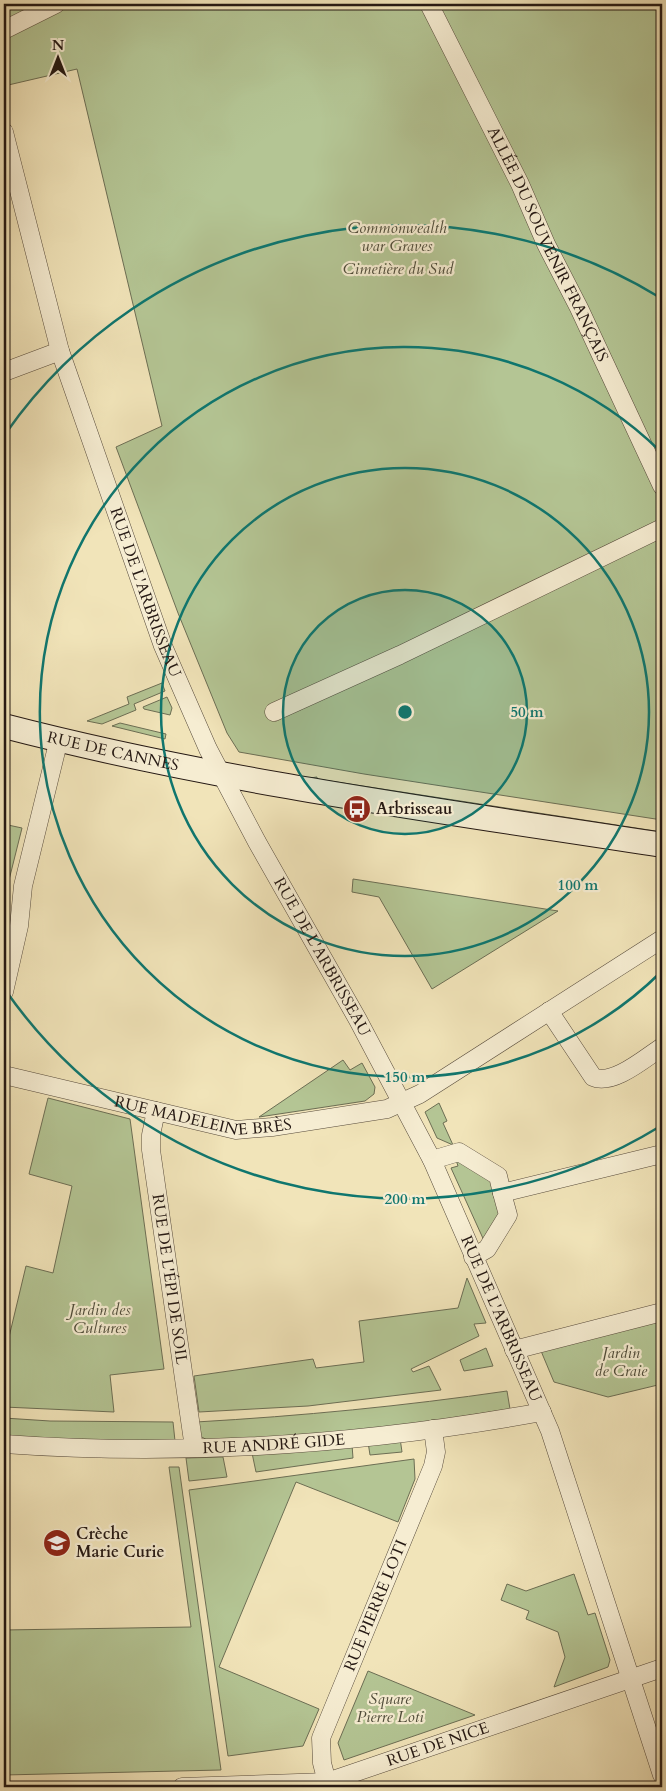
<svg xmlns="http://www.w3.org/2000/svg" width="666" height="1791" font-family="Cardo,serif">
<rect width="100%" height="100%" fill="#f1e4b9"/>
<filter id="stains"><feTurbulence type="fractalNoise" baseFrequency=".004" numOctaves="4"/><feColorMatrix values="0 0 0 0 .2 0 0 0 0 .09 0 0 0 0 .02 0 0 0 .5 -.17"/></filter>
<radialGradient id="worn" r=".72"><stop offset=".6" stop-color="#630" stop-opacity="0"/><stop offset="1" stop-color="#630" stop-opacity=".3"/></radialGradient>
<!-- green -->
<g fill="#b4c594" stroke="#6c6e54">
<polygon points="4,4 662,4 662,820 364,774 239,752 227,733 178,613 116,447 162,426 77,69 4,86"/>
<polygon points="162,683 165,691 134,704 136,710 102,724 87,721 129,704 127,697"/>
<polygon points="167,697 172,708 170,715 144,709 143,707"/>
<polygon points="120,723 166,734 165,739 112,726"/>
<polygon points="317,777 317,779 662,832 662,837 303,779"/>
<polygon points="8,825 22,828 4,900 4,843"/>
<polygon points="353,879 558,911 432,989 379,897 352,892"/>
<polygon points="343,1060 350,1070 362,1063 375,1087 374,1094 365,1101 259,1117"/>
<polygon points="48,1098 130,1119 164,1369 110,1375 114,1412 4,1407 4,1358 26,1266 53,1273 72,1186 29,1174"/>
<polygon points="439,1103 447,1121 443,1123 453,1145 437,1138 425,1112"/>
<polygon points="455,1157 494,1177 505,1214 486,1245 451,1168 458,1166"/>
<polygon points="467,1278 486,1323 474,1324 479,1336 411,1369 413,1372 429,1366 441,1390 308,1406 199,1412 194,1376 313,1359 316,1368 364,1362 359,1321 458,1308"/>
<polygon points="662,1320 662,1384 608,1397 554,1382 541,1351"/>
<polygon points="486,1348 493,1366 464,1371 460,1360"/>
<path d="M507,1391L510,1409L407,1425L310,1436L209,1441L200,1436L196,1422C301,1416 404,1406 507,1391Z"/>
<polygon points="4,1418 50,1421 173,1422 175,1441 69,1441 4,1436"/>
<polygon points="400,1438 402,1452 370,1455 368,1442"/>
<polygon points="352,1445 353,1458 256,1472 252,1453"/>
<polygon points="223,1457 227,1477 189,1481 186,1458"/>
<polygon points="414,1459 415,1479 398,1522 296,1482 219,1667 319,1709 303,1746 228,1756 189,1490"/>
<polygon points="169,1467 179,1467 221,1770 4,1775 4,1630 191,1627"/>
<polygon points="574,1574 588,1615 595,1613 610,1660 608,1667 554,1687 565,1657 558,1632 526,1619 529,1611 501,1600 507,1584 526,1591"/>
<polygon points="368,1671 475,1715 344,1760 338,1743"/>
</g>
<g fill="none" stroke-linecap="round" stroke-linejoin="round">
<!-- street casing -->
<g stroke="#574b3c" stroke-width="19">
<g id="street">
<path id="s1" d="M429,4L520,184L546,244L579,308L662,486"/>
<polyline points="4,30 56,4"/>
<path id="s2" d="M4,132L60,351L163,646L208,749L257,842L358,1020L432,1160L550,1431L662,1775"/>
<polyline points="4,372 60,351"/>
<polyline points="274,712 400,655 662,528"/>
<polyline points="4,992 19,926 23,886 59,739"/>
<path d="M549,1011L593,1077C613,1086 645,1058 662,1047"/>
<path id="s3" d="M4,1075L236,1130L272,1127L387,1109L420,1094L662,939"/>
<path id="s4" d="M156,1111L151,1135V1150L194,1448"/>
<polyline points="432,1160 459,1152 498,1176 502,1193 662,1154"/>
<polyline points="473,1257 487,1249 508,1215 502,1193"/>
<polyline points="514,1350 662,1312"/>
<path id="s5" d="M4,1444C183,1457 366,1444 542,1412"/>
<path id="s6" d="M327,1782L322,1763L321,1738L433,1466L436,1452L433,1429"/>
<path id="s7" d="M182,1787L327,1782L662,1668"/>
</g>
</g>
<!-- secondary casing -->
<g stroke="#241813" stroke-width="26">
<g id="secondary">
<path id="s8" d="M4,726C220,782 442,811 662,845"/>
</g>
</g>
<!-- street -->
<use href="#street" stroke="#f6edd2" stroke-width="18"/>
<!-- secondary -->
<use href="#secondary" stroke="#f6edd2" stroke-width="24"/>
</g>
<!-- distance rings -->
<circle cx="405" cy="712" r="122" fill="#0f766e" fill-opacity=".12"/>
<g fill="none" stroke="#0f766e" stroke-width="2.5">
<circle cx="405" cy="712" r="122"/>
<circle cx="405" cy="712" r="244"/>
<path d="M661 972A365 365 0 1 1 661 452"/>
<path d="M659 1127A487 487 0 0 1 6 991M6 433A487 487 0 0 1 659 297"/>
</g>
<!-- icons -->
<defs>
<g id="bus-disc" transform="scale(1.4375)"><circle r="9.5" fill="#8f2418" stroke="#f6edd2"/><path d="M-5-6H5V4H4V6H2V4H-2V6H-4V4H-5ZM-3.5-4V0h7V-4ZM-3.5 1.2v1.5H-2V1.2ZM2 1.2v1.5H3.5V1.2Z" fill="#fff"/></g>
<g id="school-disc" transform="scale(1.4375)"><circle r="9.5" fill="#8f2418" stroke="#f6edd2"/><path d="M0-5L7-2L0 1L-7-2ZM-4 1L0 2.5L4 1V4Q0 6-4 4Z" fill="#fff"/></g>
</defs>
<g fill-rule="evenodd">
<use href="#bus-disc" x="357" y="809"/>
<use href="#school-disc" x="57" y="1543"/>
</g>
<g text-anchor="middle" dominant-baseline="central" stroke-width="4.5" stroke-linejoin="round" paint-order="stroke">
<!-- park labels -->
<g font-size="16" font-style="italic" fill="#4f4c3a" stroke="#f6edd2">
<text x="397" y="228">Commonwealth<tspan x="397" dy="18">war Graves</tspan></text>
<text x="398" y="269">Cimetière du Sud</text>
<text x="100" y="1310">Jardin des<tspan x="100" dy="18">Cultures</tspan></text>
<text x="621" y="1353">Jardin<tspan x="621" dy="18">de Craie</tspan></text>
<text x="390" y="1699">Square<tspan x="390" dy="18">Pierre Loti</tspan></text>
</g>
<!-- street labels -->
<g font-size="16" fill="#241813" stroke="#f6edd2">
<text stroke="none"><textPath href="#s1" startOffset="268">ALLÉE DU SOUVENIR FRANÇAIS</textPath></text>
<text stroke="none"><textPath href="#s2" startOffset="482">RUE DE L'ARBRISSEAU</textPath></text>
<text stroke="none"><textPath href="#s8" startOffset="112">RUE DE CANNES</textPath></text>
<text stroke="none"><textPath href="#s2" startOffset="888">RUE DE L'ARBRISSEAU</textPath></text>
<text stroke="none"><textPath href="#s3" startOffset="204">RUE MADELEINE BRÈS</textPath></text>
<text stroke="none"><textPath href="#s4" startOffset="170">RUE DE L'ÉPI DE SOIL</textPath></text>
<text stroke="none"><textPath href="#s2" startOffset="1292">RUE DE L'ARBRISSEAU</textPath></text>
<text stroke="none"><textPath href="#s5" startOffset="270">RUE ANDRÉ GIDE</textPath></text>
<text stroke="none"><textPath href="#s6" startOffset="188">RUE PIERRE LOTI</textPath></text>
<text stroke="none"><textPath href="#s7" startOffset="262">RUE DE NICE</textPath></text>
</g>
<!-- poi labels -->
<g font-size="16" font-weight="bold" fill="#241813" stroke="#f6edd2" text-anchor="start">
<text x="376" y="809">Arbrisseau</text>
<text x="76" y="1534">Crèche<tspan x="76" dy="18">Marie Curie</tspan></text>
</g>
</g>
<circle cx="405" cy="712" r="8" fill="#0f766e" stroke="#f6edd2" stroke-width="2.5"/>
<g font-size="15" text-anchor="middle" font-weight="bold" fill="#0f766e" stroke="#f6edd2" stroke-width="4.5" stroke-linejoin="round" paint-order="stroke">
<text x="527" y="717">50 m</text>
<text x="578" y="890">100 m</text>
<text x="405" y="1082">150 m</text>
<text x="405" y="1204">200 m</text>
</g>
<!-- margin -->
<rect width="666" height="1791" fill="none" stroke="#f1e4b9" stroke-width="20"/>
<rect x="5" y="5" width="656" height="1781" fill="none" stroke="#241813" stroke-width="2.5"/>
<rect x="10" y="10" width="646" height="1771" fill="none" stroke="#241813"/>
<!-- north arrow -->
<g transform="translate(58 58)" stroke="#f6edd2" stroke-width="4" paint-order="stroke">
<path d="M0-4L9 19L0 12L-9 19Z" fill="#241813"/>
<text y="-8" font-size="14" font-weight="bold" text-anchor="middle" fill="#241813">N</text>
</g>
<rect width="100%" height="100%" filter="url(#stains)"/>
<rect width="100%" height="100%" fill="url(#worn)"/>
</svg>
